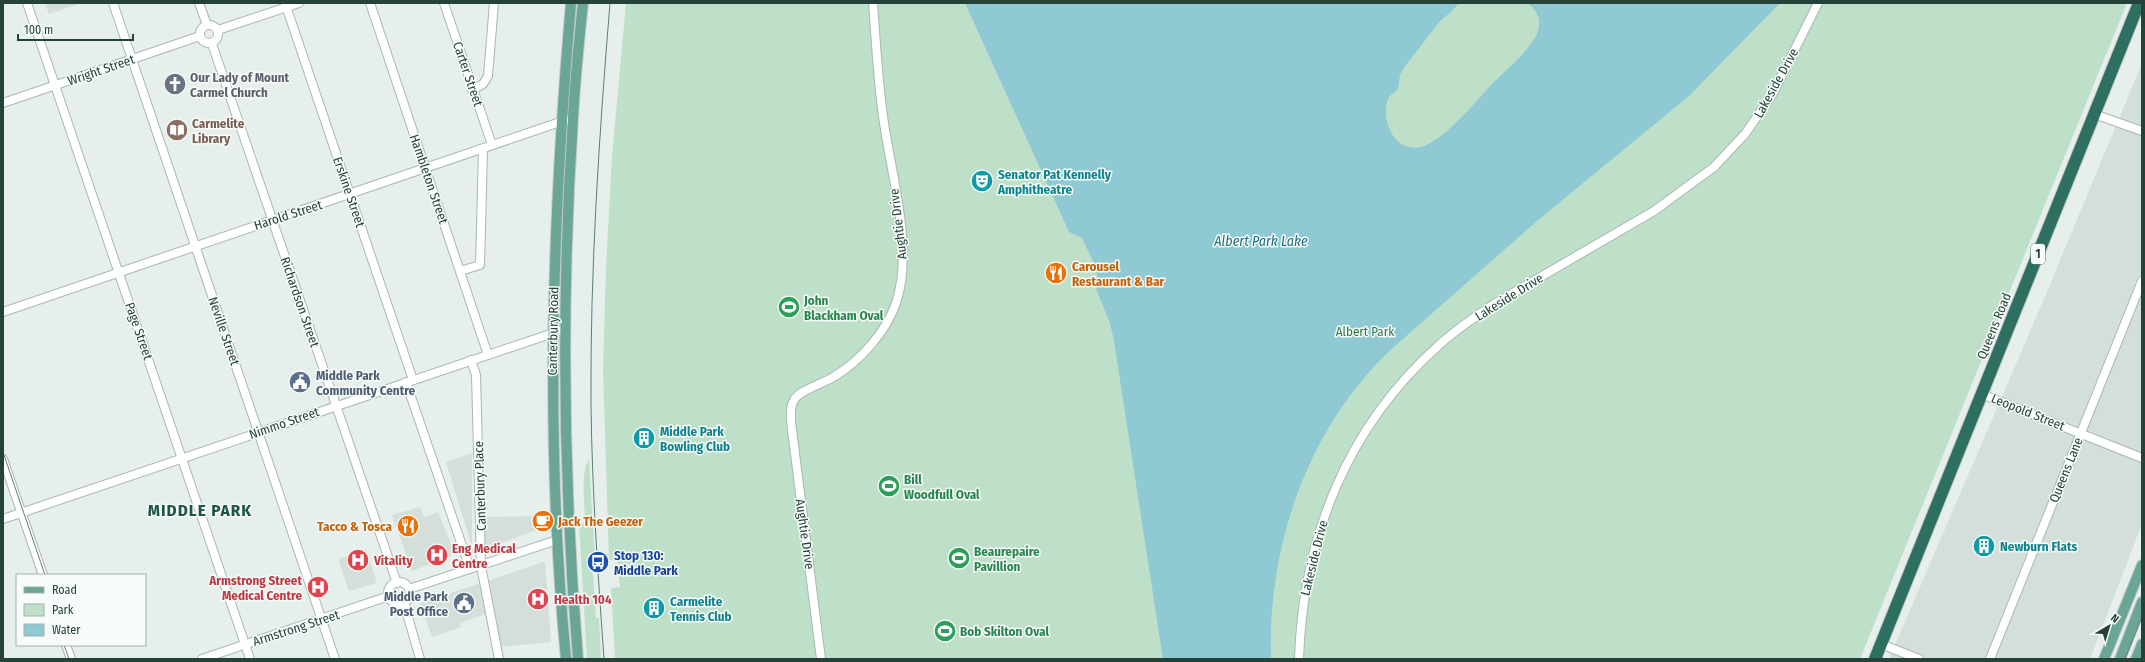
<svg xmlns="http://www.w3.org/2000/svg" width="2145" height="662" font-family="'Fira Sans Condensed',sans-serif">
<rect width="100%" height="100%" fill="#e6efeb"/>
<!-- built -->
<g fill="#d4dfda">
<polygon points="45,3 82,3 49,14"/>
<polygon points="2142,63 2142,524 2090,659 1889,659 2046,294"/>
<polygon points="472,453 472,547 446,462"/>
<polygon points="420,507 424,517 438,512 455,554 412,571 392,515"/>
<polygon points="544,516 544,527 485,549 485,517"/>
<polygon points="366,549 377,583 349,591 338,559"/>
<polygon points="543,562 545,563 551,642 500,647 487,581"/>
<polygon points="478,584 481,585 486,614 460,623 461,627 432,637 420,603"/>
</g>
<!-- green -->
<g fill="#bfe0c8">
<polygon points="626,3 2127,3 1860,659 615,659 611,588 620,587 617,560 609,560 603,369 606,267 612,156"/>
<path d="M589,459L595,560L592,561L596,618H599L601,659H587L579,524L585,523C585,506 580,472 589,459Z"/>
</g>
<!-- water -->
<path fill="#8ec9d4" d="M965,3H1459L1451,12L1440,21L1406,65L1400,75L1398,89C1394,94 1388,95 1387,102C1382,123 1395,153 1421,147C1444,141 1477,100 1493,83C1508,68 1526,54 1536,36C1538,33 1539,27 1539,24C1541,16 1533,8 1528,3H1780L1689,96L1537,221L1395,346C1309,424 1267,545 1271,659H1163L1114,341L1110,323L1096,289L1100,285L1094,263L1082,238L1069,232Z"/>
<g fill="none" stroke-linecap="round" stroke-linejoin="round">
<!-- minor casing -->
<g stroke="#a8b8b2" stroke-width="10">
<g id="minor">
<polyline points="27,3 250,659"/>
<polyline points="113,3 335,659"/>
<polyline points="199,3 207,25"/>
<polyline points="285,3 413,380"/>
<polyline points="370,3 488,355"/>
<polyline points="444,3 492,145"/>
<circle cx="209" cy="34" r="9"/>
<polyline points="218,30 299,3"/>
<polyline points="212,44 397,583"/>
<polyline points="472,90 483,84 488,76 494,3"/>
<polyline points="3,103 200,36"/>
<polyline points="2094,114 2142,131"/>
<polyline points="460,271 480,265 483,149"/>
<polyline points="3,312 566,120"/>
<polyline points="471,360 476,375 481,566 499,659"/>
<polyline points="406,382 470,569"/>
<polyline points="1981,394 2142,458"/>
<polyline points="3,459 43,575"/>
<polyline points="3,519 565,329"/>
<circle cx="399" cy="593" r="11"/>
<polyline points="409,589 557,540"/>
<polyline points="404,603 420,659"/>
<polyline points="1881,644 1919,659"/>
<polyline points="66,645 71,659"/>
<polyline points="202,659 389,596"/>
<path d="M821,659L792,430C791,421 789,408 794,400C799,390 825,383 835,376C861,360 886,332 896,303C914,250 892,178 884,123C878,84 876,43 873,3"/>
<path d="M1299,659C1303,538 1347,427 1438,346C1455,330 1475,317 1494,304L1654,211L1714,167L1745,134L1772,95L1818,3"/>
<polyline points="1990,659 2142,281"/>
</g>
</g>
<!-- major casing -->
<g stroke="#c2cac8" stroke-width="12">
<g id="major">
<path d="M566,659C545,441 552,221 571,3"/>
<path d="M578,659C563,479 561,298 573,118C575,80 579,41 583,3"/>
<polyline points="2104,659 2142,565"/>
<polyline points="2120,659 2142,602"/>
<polyline points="2136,659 2142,644"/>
</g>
</g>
<!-- highway casing -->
<g stroke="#c2cac8" stroke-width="14">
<polyline id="highway" points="1875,659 2139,3"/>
</g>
<!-- minor -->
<use href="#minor" stroke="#fff" stroke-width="8"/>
<!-- major -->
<use href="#major" stroke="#6aa596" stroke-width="10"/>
<!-- highway -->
<use href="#highway" stroke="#2f6f62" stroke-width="12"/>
<!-- tram -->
<g stroke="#5f7d75" stroke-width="1">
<polyline points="3,452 45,575"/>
<polyline points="64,645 69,659"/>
<path d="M604,659C598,574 592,490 591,405C590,271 599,137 610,3"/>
<polyline points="2125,659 2142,617"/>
</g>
</g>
<!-- icons -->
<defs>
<g id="church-disc" transform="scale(1.15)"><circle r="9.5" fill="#6b7280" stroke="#f7fbf9"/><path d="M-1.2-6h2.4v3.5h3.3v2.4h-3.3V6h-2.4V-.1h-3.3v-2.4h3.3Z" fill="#fff"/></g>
<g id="library-disc" transform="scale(1.15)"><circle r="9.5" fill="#8d6e63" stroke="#f7fbf9"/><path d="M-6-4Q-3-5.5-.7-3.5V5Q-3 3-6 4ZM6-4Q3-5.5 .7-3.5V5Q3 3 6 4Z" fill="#fff"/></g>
<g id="theatre-disc" transform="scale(1.15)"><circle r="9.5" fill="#0f9aa8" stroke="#f7fbf9"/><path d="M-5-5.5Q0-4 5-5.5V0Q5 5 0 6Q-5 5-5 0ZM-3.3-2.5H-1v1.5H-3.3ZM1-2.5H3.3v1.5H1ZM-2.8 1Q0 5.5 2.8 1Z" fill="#fff"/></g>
<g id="restaurant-disc" transform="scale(1.15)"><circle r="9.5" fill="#e8710a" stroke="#f7fbf9"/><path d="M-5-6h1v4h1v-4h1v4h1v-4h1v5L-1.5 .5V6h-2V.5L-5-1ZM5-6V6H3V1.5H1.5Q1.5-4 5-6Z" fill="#fff"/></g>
<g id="stadium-disc" transform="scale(1.15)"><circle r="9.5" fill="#2e9e5b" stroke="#f7fbf9"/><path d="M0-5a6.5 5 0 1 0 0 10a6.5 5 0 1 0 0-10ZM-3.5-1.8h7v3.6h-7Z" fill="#fff"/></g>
<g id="civic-disc" transform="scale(1.15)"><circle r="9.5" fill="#5c6f8a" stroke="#f7fbf9"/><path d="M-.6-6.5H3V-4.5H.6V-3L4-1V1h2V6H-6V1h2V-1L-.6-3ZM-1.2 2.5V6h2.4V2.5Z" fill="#fff"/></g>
<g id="building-disc" transform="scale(1.15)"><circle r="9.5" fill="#0f9aa8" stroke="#f7fbf9"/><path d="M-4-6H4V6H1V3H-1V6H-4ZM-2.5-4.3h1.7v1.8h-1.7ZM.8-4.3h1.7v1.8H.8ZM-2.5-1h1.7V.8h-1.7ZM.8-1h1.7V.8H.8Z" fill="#fff"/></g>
<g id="cafe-disc" transform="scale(1.15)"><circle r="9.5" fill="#e8710a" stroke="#f7fbf9"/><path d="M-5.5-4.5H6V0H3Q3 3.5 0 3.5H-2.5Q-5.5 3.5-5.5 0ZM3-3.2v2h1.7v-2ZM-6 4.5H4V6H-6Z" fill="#fff"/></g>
<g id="hospital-disc" transform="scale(1.15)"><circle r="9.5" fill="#e0444e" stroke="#f7fbf9"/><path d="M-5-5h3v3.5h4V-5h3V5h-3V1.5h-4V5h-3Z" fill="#fff"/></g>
<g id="bus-disc" transform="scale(1.15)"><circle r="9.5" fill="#1a4fb4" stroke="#f7fbf9"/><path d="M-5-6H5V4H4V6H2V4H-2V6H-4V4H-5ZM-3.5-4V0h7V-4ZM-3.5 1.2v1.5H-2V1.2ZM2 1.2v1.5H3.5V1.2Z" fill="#fff"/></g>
</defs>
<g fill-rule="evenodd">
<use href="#church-disc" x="175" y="84"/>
<use href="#library-disc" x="177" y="130"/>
<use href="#theatre-disc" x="982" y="181"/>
<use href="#restaurant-disc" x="1056" y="273"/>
<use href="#stadium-disc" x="789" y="307"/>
<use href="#civic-disc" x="300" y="382"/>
<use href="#building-disc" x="644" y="438"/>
<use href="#stadium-disc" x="889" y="486"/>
<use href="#cafe-disc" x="543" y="521"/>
<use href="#restaurant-disc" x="408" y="526"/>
<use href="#building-disc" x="1984" y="546"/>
<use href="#hospital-disc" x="437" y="555"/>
<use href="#stadium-disc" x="959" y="558"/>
<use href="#hospital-disc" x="358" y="560"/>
<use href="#bus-disc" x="598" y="562"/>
<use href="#hospital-disc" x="318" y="587"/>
<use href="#hospital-disc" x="538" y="599"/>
<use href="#civic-disc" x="464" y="603"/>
<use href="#building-disc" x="654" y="608"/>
<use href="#stadium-disc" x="945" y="631"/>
</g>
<g text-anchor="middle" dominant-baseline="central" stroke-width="3" stroke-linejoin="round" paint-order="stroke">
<!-- shield labels -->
<rect fill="#f7fbf9" stroke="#637a73" stroke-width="1" x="2031" y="244" width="14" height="20" rx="3"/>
<g font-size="12" font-weight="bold" fill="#24423a">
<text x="2038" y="254">1</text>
</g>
<!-- street labels -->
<g font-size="13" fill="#24423a" stroke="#f7fbf9">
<text transform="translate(101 70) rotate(-19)">Wright Street</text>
<text transform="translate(468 74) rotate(71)">Carter Street</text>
<text transform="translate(1776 83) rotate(-61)">Lakeside Drive</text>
<text transform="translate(429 179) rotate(71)">Hambleton Street</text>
<text transform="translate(349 192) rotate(71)">Erskine Street</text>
<text transform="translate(288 215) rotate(-18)">Harold Street</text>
<text transform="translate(898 224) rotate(-97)">Aughtie Drive</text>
<text transform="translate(1509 297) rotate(-32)">Lakeside Drive</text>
<text transform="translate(300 302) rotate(71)">Richardson Street</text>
<text transform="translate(1994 326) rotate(-68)">Queens Road</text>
<text transform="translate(139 331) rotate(71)">Page Street</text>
<text transform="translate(224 331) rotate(71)">Neville Street</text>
<text transform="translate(553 331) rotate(-89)">Canterbury Road</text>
<text transform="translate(2028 412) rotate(22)">Leopold Street</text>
<text transform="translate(284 423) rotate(-19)">Nimmo Street</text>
<text transform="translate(2066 470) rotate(-68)">Queens Lane</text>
<text transform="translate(480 486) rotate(-92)">Canterbury Place</text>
<text transform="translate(805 534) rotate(82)">Aughtie Drive</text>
<text transform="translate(1314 558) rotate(-76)">Lakeside Drive</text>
<text transform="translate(296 628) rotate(-18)">Armstrong Street</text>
</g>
<!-- worship labels -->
<g font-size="13" font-weight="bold" fill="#5b616d" stroke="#f7fbf9" text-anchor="start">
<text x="190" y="77">Our Lady of Mount<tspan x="190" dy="15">Carmel Church</tspan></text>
</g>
<!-- education labels -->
<g font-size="13" font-weight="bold" fill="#785e54" stroke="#f7fbf9" text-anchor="start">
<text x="192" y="123">Carmelite<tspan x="192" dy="15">Library</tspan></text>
</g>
<!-- culture labels -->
<g font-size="13" font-weight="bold" fill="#0d838f" stroke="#f7fbf9" text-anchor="start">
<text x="998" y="174">Senator Pat Kennelly<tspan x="998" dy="15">Amphitheatre</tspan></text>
<text x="660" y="431">Middle Park<tspan x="660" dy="15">Bowling Club</tspan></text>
<text x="2000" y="546">Newburn Flats</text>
<text x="670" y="601">Carmelite<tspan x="670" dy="15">Tennis Club</tspan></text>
</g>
<!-- food labels -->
<g font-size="13" font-weight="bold" fill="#c56008" stroke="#f7fbf9" text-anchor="start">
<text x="1072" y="266">Carousel<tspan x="1072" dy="15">Restaurant &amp; Bar</tspan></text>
<text x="558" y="521">Jack The Geezer</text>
<text x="392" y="526" text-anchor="end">Tacco &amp; Tosca</text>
</g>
<!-- leisure labels -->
<g font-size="13" font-weight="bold" fill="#27864d" stroke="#f7fbf9" text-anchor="start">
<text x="804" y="300">John<tspan x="804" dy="15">Blackham Oval</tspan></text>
<text x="904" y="479">Bill<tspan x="904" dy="15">Woodfull Oval</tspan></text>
<text x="974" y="551">Beaurepaire<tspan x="974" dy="15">Pavillion</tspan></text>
<text x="960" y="631">Bob Skilton Oval</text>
</g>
<!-- park labels -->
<g font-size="13" fill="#2d7a4b" stroke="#f7fbf9">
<text x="1365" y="331">Albert Park</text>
</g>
<!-- service labels -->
<g font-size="13" font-weight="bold" fill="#4e5e75" stroke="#f7fbf9" text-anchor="start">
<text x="316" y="375">Middle Park<tspan x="316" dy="15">Community Centre</tspan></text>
<text x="448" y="596" text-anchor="end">Middle Park<tspan x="448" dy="15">Post Office</tspan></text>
</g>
<!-- health labels -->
<g font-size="13" font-weight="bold" fill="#be3a42" stroke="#f7fbf9" text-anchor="start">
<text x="452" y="548">Eng Medical<tspan x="452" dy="15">Centre</tspan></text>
<text x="374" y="560">Vitality</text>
<text x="302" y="580" text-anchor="end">Armstrong Street<tspan x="302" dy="15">Medical Centre</tspan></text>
<text x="554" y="599">Health 104</text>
</g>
<!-- transit labels -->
<g font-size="13" font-weight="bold" fill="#164399" stroke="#f7fbf9" text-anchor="start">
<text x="614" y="555">Stop 130:<tspan x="614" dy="15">Middle Park</tspan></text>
</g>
<!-- water labels -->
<g font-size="14" font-style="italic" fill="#1c6f80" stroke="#f7fbf9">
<text x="1261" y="241">Albert Park Lake</text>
</g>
<!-- district labels -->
<g font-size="17" font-weight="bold" letter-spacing="1" fill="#1f5548" stroke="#f7fbf9">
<text x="200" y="510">MIDDLE PARK</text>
</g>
</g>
<!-- border -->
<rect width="2145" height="662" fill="none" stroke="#24423a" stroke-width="8"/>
<!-- legend -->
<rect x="16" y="574" width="130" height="72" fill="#f7fbf9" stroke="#a3b1ad"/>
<rect x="24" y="587" width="20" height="6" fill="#6aa596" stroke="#a3b1ad"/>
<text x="52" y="594" font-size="12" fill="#24423a">Road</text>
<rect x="24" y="604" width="20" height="12" fill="#bfe0c8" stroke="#a3b1ad"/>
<text x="52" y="614" font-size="12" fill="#24423a">Park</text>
<rect x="24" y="624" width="20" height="12" fill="#8ec9d4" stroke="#a3b1ad"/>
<text x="52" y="634" font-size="12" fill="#24423a">Water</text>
<!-- north arrow -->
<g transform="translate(2109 626) rotate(38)" stroke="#f7fbf9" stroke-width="3" paint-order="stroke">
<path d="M0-3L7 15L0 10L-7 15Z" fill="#24423a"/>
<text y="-6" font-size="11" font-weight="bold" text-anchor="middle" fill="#24423a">N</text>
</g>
<!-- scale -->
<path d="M18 34v6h115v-6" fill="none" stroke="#24423a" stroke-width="2"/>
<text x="24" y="34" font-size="12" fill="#24423a" stroke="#f7fbf9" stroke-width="3" paint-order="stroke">100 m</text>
</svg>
